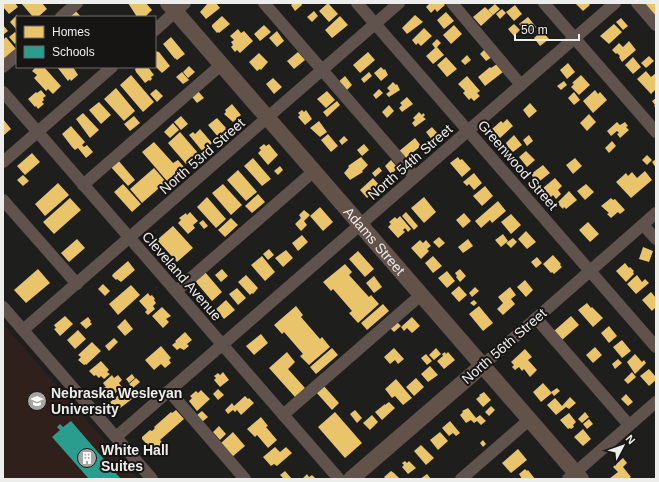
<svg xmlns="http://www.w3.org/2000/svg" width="659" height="482" font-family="Helvetica,sans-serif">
<rect width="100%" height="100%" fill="#1e1e1d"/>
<!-- education -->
<polygon fill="#30201c" points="3,324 138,479 3,479"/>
<!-- homes -->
<g fill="#e9c46a">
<polygon points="3,3 15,3 18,7 9,14 3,7"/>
<polygon points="21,3 42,3 47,9 38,17 33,17"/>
<polygon points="128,3 146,3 152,10 145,17 137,17"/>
<polygon points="208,3 216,3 220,8 206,19 200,12"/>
<polygon points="293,3 301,3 302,5 295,11 291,5"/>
<polygon points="328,3 338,14 329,22 319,11"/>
<polygon points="430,3 443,3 445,5 437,12 435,9 431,13 426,7"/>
<polygon points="575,3 588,3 590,5 583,11"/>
<polygon points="646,3 656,3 656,18 644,5"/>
<polygon points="495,4 500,9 493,15 488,10"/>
<polygon points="515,5 522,14 514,21 506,12"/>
<polygon points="485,7 493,15 481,26 473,17"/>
<polygon points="502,9 506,13 500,19 496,14"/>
<polygon points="75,10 81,17 67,17"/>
<polygon points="314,11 318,16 312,22 307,17"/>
<polygon points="446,12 454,21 444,29 437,20"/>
<polygon points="17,15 17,27 16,29 10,22"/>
<polygon points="415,15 423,22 407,34 402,28"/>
<polygon points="222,16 230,24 219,33 218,32 217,33 212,27 212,25"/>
<polygon points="340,16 348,25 332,38 325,30"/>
<polygon points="528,17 536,27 528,34 519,24"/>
<polygon points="621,18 628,26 623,30 616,22"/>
<polygon points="514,24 520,30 514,36 508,29"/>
<polygon points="614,24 622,32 609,44 600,36"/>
<polygon points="3,25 8,31 3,35"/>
<polygon points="264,25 271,32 260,41 254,34"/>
<polygon points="454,25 462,34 451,44 443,35"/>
<polygon points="424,28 432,36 421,46 418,43 416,45 412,40"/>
<polygon points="238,29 241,33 244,31 253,41 240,53 237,50 235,52 231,47 233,45 231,42 234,40 230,36"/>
<polygon points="277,31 284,41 277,47 269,38"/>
<polygon points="542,31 549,39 540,46 534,38"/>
<polygon points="15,32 17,34 17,42 15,44 9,37"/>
<polygon points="6,37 16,49 3,61 3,40"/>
<polygon points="171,37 185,54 177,60 175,58 175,59 163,44"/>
<polygon points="437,39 441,43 437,47 444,55 433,64 426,56 435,48 432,44"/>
<polygon points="629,41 636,50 622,62 619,57 620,56 617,53 616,54 612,50 619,43 623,47"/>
<polygon points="485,49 492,57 486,61 480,54"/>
<polygon points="155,51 159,52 170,66 162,73 155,66"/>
<polygon points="298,52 305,60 294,69 287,61"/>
<polygon points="368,52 375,60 360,73 353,65"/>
<polygon points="259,53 268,62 261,70 260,69 257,71 249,62"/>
<polygon points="467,55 471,60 465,65 461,61"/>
<polygon points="649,56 654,61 646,68 641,63"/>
<polygon points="446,57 457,69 447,77 437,65"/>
<polygon points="633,57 641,67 633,74 625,65"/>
<polygon points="568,63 575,72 567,79 560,70"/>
<polygon points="497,64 503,72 485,86 478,77 490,67 491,68"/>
<polygon points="189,66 195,72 188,78 183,72"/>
<polygon points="36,67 44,67 61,86 53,94 48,89 46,91 34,78 37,75 32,71"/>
<polygon points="57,67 73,67 78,75 71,81 70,79 68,81"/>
<polygon points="138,67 148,67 154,75 151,77 152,79 150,81 149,80 145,83 136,72 135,69"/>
<polygon points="381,67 384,70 385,69 388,75 381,81 374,73"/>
<polygon points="646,71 651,77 656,73 656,89 651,94 637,79"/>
<polygon points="182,72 189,80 183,84 176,77"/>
<polygon points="369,72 372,76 364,83 361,79"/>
<polygon points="131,75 154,102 143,112 120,85"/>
<polygon points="581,75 590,85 579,95 571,87 574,84 572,83"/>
<polygon points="345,76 352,85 345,92 337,83"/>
<polygon points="467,76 480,91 477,93 480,96 474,101 471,98 469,100 463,93 465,91 458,84"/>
<polygon points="273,78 282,87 274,94 266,84"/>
<polygon points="564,81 567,85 561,90 557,86"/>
<polygon points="393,82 396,85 397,84 400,90 389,97 386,94 390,91 387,88"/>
<polygon points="116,88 135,111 124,121 104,99"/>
<polygon points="156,89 163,96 157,102 150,94"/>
<polygon points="379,89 383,93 376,99 373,95"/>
<polygon points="41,90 46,96 43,98 44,100 42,102 44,104 38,109 36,106 35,107 28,99 36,92 37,93"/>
<polygon points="595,90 598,94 600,92 607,100 593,113 583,101"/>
<polygon points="198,91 204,98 197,103 192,97"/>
<polygon points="327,91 335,100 326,108 317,99"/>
<polygon points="574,92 580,100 574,105 568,98"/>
<polygon points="407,97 413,104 402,112 399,108 402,105 400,103"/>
<polygon points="656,98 656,108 654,106 655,105 652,101"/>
<polygon points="337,101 340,105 327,117 323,112"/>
<polygon points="99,102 111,115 101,124 89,110"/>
<polygon points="530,103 537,111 529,118 523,110"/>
<polygon points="232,104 241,115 233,122 224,114 226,112 225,110"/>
<polygon points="389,105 394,111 387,118 382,112"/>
<polygon points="302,110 304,112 306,110 312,119 305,125 298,117 300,115 298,113"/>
<polygon points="419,112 422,115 423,113 425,115 423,117 426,119 415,127 412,123 415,120 413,118"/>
<polygon points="83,113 99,130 90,138 76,119"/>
<polygon points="589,114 596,122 587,131 580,123"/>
<polygon points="134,116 140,123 130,131 124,124"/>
<polygon points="181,116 188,124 181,130 174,122"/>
<polygon points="217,118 226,128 225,129 227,131 219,138 208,125"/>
<polygon points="3,119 11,129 3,136"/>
<polygon points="507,119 513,126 500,138 492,129 501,121 503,123"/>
<polygon points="319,121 327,132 320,137 310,128"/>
<polygon points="617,122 620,125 625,122 628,126 626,127 629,130 620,138 617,134 619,133 617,131 611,136 607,131"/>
<polygon points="173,123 179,130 170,138 164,132"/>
<polygon points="71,126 85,142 82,145 84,147 87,145 93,152 86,158 78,148 75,150 72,147 62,134"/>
<polygon points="432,127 438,134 432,140 426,132"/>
<polygon points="200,129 212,143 203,152 189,135 193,132 195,134"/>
<polygon points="180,132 198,153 186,164 168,143"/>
<polygon points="328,134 338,146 331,152 321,140"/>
<polygon points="514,135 522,145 513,152 508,147 506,143"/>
<polygon points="529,135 533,141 527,146 523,140"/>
<polygon points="344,136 348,140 342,145 339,141"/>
<polygon points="415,138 421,146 412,153 414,155 406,162 398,152"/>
<polygon points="612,141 616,146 609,153 605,148"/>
<polygon points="154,142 173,163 178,160 184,167 167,181 142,152"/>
<polygon points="264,144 266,146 269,144 278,155 268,165 258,153 261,150 259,148"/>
<polygon points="364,144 369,150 362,156 357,150"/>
<polygon points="526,151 535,160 527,167 519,157"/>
<polygon points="32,153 40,162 25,175 17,166"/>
<polygon points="647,155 652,160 647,165 642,160"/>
<polygon points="361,157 368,165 362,171 363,172 350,180 344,173 349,167 348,166"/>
<polygon points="458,157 460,160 462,159 471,169 462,177 450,163"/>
<polygon points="253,158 271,179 262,186 244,166"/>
<polygon points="575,158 582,166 573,174 566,165"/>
<polygon points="656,159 656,168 652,162"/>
<polygon points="118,160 135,180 128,186 110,166"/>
<polygon points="391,160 398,168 391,174 385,166"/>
<polygon points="543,165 550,173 536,184 532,178 533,177 531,174"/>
<polygon points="280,166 283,170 278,175 274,171"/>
<polygon points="379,167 382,171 375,177 372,173"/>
<polygon points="154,168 166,182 142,203 130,189"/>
<polygon points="238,170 257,192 246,201 227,180"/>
<polygon points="645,171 652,180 631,198 616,182 626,173 628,176 632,172 637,178"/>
<polygon points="474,173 482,183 474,190 469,184 467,186 463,182"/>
<polygon points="23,175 29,181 23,186 17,180"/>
<polygon points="373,178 381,187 367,198 360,190"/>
<polygon points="555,178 562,186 558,190 561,194 556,199 553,195 551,197 543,188"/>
<polygon points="58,183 69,195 45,216 35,204"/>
<polygon points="123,184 141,204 132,212 114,192"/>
<polygon points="223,184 242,205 231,215 212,193"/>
<polygon points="586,184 594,192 585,200 577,191"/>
<polygon points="485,186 493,196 482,206 473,196"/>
<polygon points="569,191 577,200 566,209 564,207 563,209 557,203"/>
<polygon points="258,194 265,202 252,213 245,206"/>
<polygon points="207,197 226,219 216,228 197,207"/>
<polygon points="424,197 436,212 424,223 411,208"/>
<polygon points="70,198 81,210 54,234 43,222"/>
<polygon points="611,198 613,200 615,199 625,210 620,214 618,212 611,218 607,214 609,213 601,206"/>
<polygon points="498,201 506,211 492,223 490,220 481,228 475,221"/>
<polygon points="320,207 333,222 323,231 310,216"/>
<polygon points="304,210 310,215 304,221 307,225 301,231 295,224 301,218 299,215"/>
<polygon points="190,212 198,221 193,225 195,228 188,234 178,223 181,220 179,218 186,213 187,215"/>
<polygon points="406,212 418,226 414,230 402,216"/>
<polygon points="464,213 471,221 463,228 456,220"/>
<polygon points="511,214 521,225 511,234 501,222"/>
<polygon points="400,216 411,229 408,232 405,228 403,230 405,232 398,238 388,227 391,224 389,222 395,217 397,219"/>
<polygon points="231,218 238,225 225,237 218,230"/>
<polygon points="203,220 208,226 204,229 199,223"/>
<polygon points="588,222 599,234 590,242 579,230"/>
<polygon points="173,226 193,248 177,262 157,240"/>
<polygon points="526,231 536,242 527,249 518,239"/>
<polygon points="503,234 508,241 501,247 495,240"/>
<polygon points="302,235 308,242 298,251 292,243"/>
<polygon points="439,237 445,243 439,248 433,242"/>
<polygon points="513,238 517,242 511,248 506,243"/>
<polygon points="77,239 85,248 69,262 61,253"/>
<polygon points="468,239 473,246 463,253 458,247"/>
<polygon points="420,240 423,243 426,240 431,246 427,249 429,251 421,259 411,248"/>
<polygon points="643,247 653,251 649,262 639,259"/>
<polygon points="269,249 274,255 268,260 263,254"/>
<polygon points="286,250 293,258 283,267 275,258"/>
<polygon points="358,251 374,269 365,277 349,259"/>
<polygon points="553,255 561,264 560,265 562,267 554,274 552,272 551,273 543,264"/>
<polygon points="262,256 275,272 265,281 251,265"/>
<polygon points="433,256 442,266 433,273 425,263"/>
<polygon points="537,257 542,263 536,268 531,262"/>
<polygon points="128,261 135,270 121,282 117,279 116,280 112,276 113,274"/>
<polygon points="625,263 629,268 630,267 634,271 633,272 634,274 626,282 616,271"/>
<polygon points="345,264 352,272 349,275 369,297 371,295 379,304 358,323 349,313 352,311 333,289 331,291 323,282"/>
<polygon points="38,269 50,283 26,303 14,290"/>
<polygon points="222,269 228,276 221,282 215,275"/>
<polygon points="460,269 466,276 460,282 456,277 457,276 455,273"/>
<polygon points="447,271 455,281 447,288 438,278"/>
<polygon points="205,272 222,292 212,301 195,281"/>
<polygon points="246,275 258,288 253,294 252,293 250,295 238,282"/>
<polygon points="637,275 642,282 645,279 649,283 636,294 627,284"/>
<polygon points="374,276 382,287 374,293 366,283"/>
<polygon points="525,280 533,290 526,297 517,287"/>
<polygon points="103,284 110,291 105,296 98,289"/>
<polygon points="131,285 140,295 118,315 109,304"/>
<polygon points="459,286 467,295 459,302 451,293"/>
<polygon points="475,287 479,291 472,297 469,293"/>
<polygon points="510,287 516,295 511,299 515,304 503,315 497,309 503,303 498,297"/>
<polygon points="237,288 246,298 238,305 229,294"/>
<polygon points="651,292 656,298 656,307 652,311 642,300"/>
<polygon points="148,293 150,296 152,295 155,299 154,300 156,303 153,306 155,309 148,315 145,312 147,310 139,301"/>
<polygon points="226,300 235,310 224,319 216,309"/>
<polygon points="474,300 477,303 474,306 470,303"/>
<polygon points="587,303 591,308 592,307 603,318 593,327 578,310"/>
<polygon points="383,304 389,311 367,330 361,323"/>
<polygon points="296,306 303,315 301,317 320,339 322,337 330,347 309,365 300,356 303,354 284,332 282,334 274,325"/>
<polygon points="479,306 493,323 483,331 469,314"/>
<polygon points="162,307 171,316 166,319 169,322 163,328 152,316"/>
<polygon points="65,316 73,324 60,336 54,329 56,328 54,325"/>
<polygon points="571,316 579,325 562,340 554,331"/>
<polygon points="88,317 91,321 90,322 92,324 86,329 80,323"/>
<polygon points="412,317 420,326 412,333 407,328 404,331 401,327"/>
<polygon points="125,319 133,329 125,336 117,327"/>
<polygon points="396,321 401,326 394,332 389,327"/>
<polygon points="609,326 617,336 609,343 601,333"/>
<polygon points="78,330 86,339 75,349 67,340"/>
<polygon points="185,332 192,340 187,344 189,346 184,350 180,348 177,350 172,345 176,342 175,341"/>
<polygon points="261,334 268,343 254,355 246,346"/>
<polygon points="114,338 118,342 109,351 105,346"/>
<polygon points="622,340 631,351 622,358 613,347"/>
<polygon points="92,342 101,351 86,365 86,364 84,365 78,360 81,357 78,355"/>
<polygon points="161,346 171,358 169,360 171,363 165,368 161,364 154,370 145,360"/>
<polygon points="595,347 602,355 593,363 586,355"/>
<polygon points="332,348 338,355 316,374 310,367"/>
<polygon points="394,348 404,359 398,364 395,360 390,364 384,357"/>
<polygon points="436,348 441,354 434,360 429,355"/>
<polygon points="525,349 532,357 528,360 537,370 530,377 524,369 522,371 519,367 515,370 512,367 514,365 511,362"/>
<polygon points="287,352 295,362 288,369 305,388 295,397 269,368"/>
<polygon points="445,352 446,354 448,352 455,360 444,369 437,361 443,356 442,354"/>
<polygon points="426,354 432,361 427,365 421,358"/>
<polygon points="635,354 642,362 644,360 646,363 635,374 627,362"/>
<polygon points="618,359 622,363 615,369 612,364"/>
<polygon points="101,361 109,370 107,372 110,374 104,379 101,376 99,378 96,375 94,376 89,371"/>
<polygon points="430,366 438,375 428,382 421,374"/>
<polygon points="649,369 656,377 656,380 649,386 640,376"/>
<polygon points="223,372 229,380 220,387 214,380 216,378 214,376 218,373 220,375"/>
<polygon points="632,372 636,377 628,384 624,380"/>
<polygon points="132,374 135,378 129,383 126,379"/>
<polygon points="112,375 114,378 118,375 122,380 119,383 122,387 113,395 110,392 108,394 103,388 106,387 103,383"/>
<polygon points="136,378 140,382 133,388 129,384"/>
<polygon points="416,378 424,387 414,396 406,387"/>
<polygon points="396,379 412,398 403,405 395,396 392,398 385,389"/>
<polygon points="543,383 552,393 541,402 533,392"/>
<polygon points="323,385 339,403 332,410 315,391"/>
<polygon points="557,388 560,391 554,396 551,392"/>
<polygon points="218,389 224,395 218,400 213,394"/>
<polygon points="201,390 210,399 197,411 189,401 192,398 190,396 196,391 198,393"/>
<polygon points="484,392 491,400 483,407 476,399 480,396 479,395"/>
<polygon points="121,393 123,395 126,393 132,399 115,412 112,409 114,408 109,403"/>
<polygon points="626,394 633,402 628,406 621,399"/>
<polygon points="245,396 248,399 249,398 254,403 241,415 237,410 235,412 233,410 228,414 225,410 232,403 234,406"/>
<polygon points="570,397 576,403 569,409 566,407 556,415 547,405 555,398 562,406"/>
<polygon points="389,402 395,408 382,420 375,412 385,404 385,405"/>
<polygon points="491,406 495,410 489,416 485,412"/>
<polygon points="468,408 476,418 480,415 486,421 481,425 477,421 474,423 471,420 466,423 460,415 463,412 462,411"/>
<polygon points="176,410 184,419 160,440 166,447 157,455 142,439 142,437 150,430 152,431 155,428 154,427 171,412 172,413"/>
<polygon points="355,410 362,418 357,423 350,414"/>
<polygon points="202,411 208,417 202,422 197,415"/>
<polygon points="335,412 362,443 345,458 318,427"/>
<polygon points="585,412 589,417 582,423 578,419"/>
<polygon points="569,413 576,422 573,425 574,427 571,429 570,428 568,429 560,420"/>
<polygon points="372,415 378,422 370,430 363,423"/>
<polygon points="261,417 268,426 266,427 277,440 268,448 257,435 255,437 247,429"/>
<polygon points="589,419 593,424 587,429 583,424"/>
<polygon points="450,421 460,433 456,436 453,433 449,436 442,428"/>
<polygon points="219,426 226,434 220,440 213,432"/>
<polygon points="583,429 591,439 583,446 574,437"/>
<polygon points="233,432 245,446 232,457 221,443"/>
<polygon points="440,432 448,441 438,450 430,440"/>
<polygon points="483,440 486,444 483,447 480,443"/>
<polygon points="421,445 434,458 426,465 414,451"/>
<polygon points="275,447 280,452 286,447 292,453 277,466 274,464 271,466 263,457"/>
<polygon points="518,449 527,460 511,473 502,463"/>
<polygon points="623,458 627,463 623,467 631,477 628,479 609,479 618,472 613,467"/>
<polygon points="405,461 407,463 409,461 416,468 408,474 402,467 404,465 402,463"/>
<polygon points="525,469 527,471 528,470 535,479 522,479 519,474"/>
<polygon points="285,471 292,479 284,479 280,475"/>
<polygon points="391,471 394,473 400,479 386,479 384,477"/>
<polygon points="307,474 309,477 312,475 316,479 302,479"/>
<polygon points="427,474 431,479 420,479"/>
</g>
<!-- schools -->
<polygon fill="#2a9d8f" points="71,421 121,479 89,479 52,437 60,430 57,427 60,424 63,427"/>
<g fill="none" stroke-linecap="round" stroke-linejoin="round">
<!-- minor -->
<g stroke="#60524c" stroke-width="12">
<polyline points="264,3 415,177"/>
<polyline points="357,3 656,347"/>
<polyline points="452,3 521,85"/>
<polyline points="544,3 656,132"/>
<polyline points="637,3 656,25"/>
<polyline points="61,17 77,3"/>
<polyline points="155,30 185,3"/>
<polyline points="3,67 17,55"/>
<polyline points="3,92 339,479"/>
<polyline points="3,162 112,67"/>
<polyline points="83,185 222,64"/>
<polyline points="3,200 77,284"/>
<polyline points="643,225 656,239"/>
<polyline points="176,291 314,171"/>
<polyline points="3,307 152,479"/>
<polyline points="536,318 629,425"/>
<polyline points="23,330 399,3"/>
<polyline points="483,365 656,213"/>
<polyline points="169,391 245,479"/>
<polyline points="283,415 422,294"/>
<polyline points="116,437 615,3"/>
<polyline points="461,479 529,420"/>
<polyline points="568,479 656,402"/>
</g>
<!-- major -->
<g stroke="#63524a" stroke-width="16">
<path id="s1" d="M168,3L581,479"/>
<polyline points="351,479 483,365"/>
</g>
</g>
<!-- icons -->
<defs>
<g id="university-disc" transform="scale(1)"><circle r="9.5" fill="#a5a5a3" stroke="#161513"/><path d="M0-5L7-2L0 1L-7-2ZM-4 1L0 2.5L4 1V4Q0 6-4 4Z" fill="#fff"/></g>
<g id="building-disc" transform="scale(1)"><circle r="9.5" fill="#a5a5a3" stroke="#161513"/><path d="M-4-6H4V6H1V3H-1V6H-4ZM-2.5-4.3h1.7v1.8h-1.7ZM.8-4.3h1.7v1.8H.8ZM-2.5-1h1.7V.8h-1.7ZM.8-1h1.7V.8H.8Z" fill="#fff"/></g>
</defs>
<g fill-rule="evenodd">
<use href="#university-disc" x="37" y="401"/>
<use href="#building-disc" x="87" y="458"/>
</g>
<g text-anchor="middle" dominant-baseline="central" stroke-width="4" stroke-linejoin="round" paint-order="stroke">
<!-- street labels -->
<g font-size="14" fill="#ededeb" stroke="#161513">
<text transform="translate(202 156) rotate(-41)">North 53rd Street</text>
<text transform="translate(410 162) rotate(-41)">North 54th Street</text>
<text transform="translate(518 165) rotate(49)">Greenwood Street</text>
<text stroke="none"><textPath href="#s1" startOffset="315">Adams Street</textPath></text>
<text transform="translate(182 276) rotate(49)">Cleveland Avenue</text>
<text transform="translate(504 346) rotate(-41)">North 56th Street</text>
</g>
<!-- poi labels -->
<g font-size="14" font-weight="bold" fill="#ededeb" stroke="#161513" text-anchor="start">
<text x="51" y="393">Nebraska Wesleyan<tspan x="51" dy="16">University</tspan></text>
<text x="101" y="450">White Hall<tspan x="101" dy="16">Suites</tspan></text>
</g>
</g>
<!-- border -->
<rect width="659" height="482" fill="none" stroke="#ededeb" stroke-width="8"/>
<!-- legend -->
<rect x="16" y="16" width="140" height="52" fill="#161513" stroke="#6c6b69"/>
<rect x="24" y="26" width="20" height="12" fill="#e9c46a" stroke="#6c6b69"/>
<text x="52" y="36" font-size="12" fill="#ededeb">Homes</text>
<rect x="24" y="46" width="20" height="12" fill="#2a9d8f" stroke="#6c6b69"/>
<text x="52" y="56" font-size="12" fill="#ededeb">Schools</text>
<!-- north arrow -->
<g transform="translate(623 446) rotate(49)" stroke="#161513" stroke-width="3" paint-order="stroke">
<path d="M0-3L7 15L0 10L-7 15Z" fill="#ededeb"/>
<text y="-6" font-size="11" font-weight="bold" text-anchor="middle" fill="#ededeb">N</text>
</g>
<!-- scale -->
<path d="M515 34v6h64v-6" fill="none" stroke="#ededeb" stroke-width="2"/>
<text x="521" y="34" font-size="12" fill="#ededeb" stroke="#161513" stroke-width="3" paint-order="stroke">50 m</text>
</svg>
